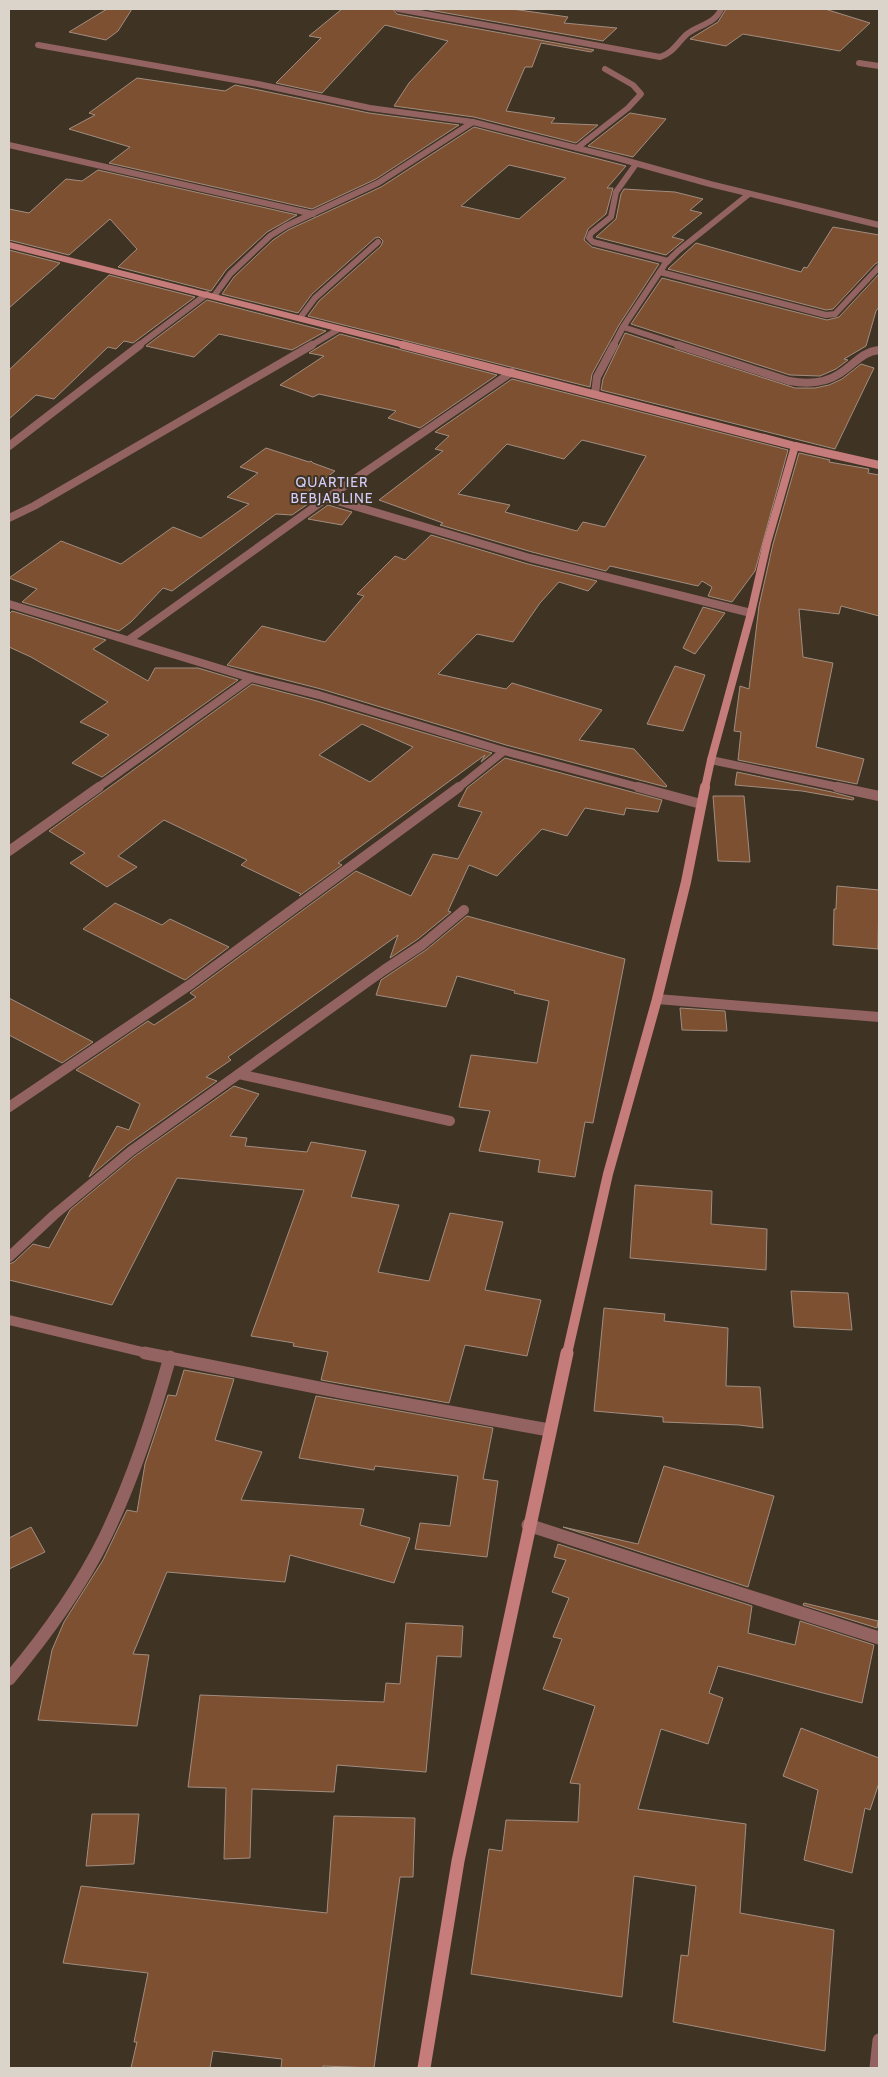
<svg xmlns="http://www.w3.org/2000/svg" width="888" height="2077" font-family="Cabin,sans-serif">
<rect width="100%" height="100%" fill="#3f3323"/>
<!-- building -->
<g fill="#7d5032" stroke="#a18d80" fill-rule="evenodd">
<polygon points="107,9 132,9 118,31 106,40 69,32"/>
<polygon points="342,9 393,9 397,14 594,50 591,52 541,43 532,67 525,67 506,111 555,118 551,123 598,125 576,143 474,117 394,106 409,83 448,41 385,25 322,93 276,83 321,38 309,36"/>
<polygon points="424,9 512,9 568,17 564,23 617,28 603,41"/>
<polygon points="726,9 825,9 870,23 840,51 743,34 726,46 690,39 718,22"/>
<polygon points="137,78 225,91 235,85 369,113 459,125 376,179 312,209 109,163 130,147 69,129 95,115 89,113"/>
<polygon points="630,113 666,119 633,157 588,146"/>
<path d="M474,127L626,166L607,188H613L606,214L588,229L584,240L592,247L659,264L619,325L592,374L590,387L308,316L319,301L381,246L383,241L379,237L375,238L312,294L298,313L222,294L234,277L273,240L288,230L381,187ZM509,165L566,178L519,219L461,206Z"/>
<polygon points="98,170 297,215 267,232 226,270 211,291 118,267 137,249 110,219 69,255 9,240 9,209 29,213 66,179 82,181"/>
<polygon points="624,189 675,192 703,199 690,210 702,213 672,237 684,240 666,255 596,237 616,219 621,194"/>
<polygon points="833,227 879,235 879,262 875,264 833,309 826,310 668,269 696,243 801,272 804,267 807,268"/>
<polygon points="9,250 60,263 9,308"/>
<polygon points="879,274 879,307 876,311 866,346 844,359 848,360 836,369 820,376 790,375 631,324 662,278 827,320 839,317"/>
<polygon points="109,275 195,297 133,343 124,341 116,349 108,347 54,399 36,395 9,419 9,370"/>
<polygon points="207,300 326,331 292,350 219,334 194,357 146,346"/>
<polygon points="625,333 795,388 815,388 829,385 842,379 861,364 874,368 835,449 601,390 603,379"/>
<polygon points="340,334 398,349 497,375 420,428 388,418 396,411 319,394 313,397 280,385 324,356 309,353"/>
<path d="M512,379L788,450L755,571L732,602L708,596L712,587L702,581L698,586L610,566L606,571L532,552L440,525L443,523L379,500L443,451L435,449L449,436L435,432ZM582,440L646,456L605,527L583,522L577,531L505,512L510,505L458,494L507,444L564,459Z"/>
<polygon points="266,448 309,462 311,461 313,463 335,471 305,494 318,497 292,515 276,514 172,591 163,588 131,622 119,631 22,602 37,589 9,578 61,541 121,564 173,527 201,538 249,504 227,497 258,473 240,467"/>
<polygon points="799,453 830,460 829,462 869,469 868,473 879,475 879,616 841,606 839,614 799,609 803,657 833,663 816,747 864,759 857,784 738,760 741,732 734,731 740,686 749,689 759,606 773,544"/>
<polygon points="328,505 352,512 342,525 308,519"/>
<polygon points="431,535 528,564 597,581 588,591 559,582 540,603 513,642 477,634 438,674 506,689 512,683 602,710 579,740 634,749 667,786 666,787 506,745 321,689 227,665 262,626 325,642 364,596 357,594 395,556 405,560"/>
<polygon points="703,607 725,613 695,654 683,648"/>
<polygon points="12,611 106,640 93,649 148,681 155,668 198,668 238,680 102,777 72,763 109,735 80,722 108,702 31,657 9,647 9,614"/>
<polygon points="675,666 705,675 683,731 647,724"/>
<path d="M252,684L317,701L492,753L481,762L485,755L338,863L342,865L299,896L301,894L241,865L247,860L164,820L118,856L137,867L107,887L70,863L85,853L49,831ZM362,724L413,747L370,782L319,755Z"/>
<polygon points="505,758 662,800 658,812 626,808 624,815 585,808 567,836 542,829 497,876 469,865 448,911 451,912 418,939 390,958 398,935 228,1057 231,1060 206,1077 217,1081 127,1145 89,1177 117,1126 129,1130 140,1104 76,1070 148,1021 154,1025 196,997 190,993 356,871 411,896 433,854 458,859 482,812 458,806 467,788"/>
<polygon points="737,772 832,792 854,798 853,800 802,791 735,785"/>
<polygon points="713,796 744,796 750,862 718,861"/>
<polygon points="837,886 879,890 878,949 833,945 834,909 836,909"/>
<polygon points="115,903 162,925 170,919 229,947 185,980 83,929"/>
<polygon points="467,916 625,959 593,1123 585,1122 575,1177 538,1172 540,1160 479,1151 490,1111 459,1107 471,1055 537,1063 549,1001 514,993 515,991 457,976 446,1007 376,995 381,980 426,950"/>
<polygon points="9,998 93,1042 62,1063 9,1035"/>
<polygon points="680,1008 725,1011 727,1031 682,1030"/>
<polygon points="234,1086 259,1094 230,1136 247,1138 245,1146 307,1152 311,1142 366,1151 351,1197 399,1205 378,1272 429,1281 450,1213 503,1222 485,1290 541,1300 527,1356 465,1345 449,1403 321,1380 328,1352 293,1346 294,1343 251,1336 304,1190 177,1178 112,1305 9,1280 9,1264 14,1262 33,1244 49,1248 70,1210 135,1156"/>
<polygon points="635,1185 712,1191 711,1224 767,1229 766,1270 630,1258"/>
<polygon points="791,1291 848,1293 852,1330 794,1327"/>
<polygon points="604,1308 665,1314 664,1321 728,1328 726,1386 760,1387 763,1428 739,1425 663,1422 663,1417 594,1411"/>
<polygon points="184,1370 234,1379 215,1440 262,1452 241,1500 364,1509 360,1525 410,1538 394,1583 290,1555 285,1582 167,1572 133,1654 149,1655 137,1726 38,1720 52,1650 64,1622 103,1560 127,1510 137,1512 145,1464 168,1395 176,1396"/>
<polygon points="316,1396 493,1428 483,1479 498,1481 487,1557 415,1549 420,1523 450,1526 458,1476 375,1466 374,1470 299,1458"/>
<polygon points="664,1466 774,1496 748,1587 563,1527 638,1544"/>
<polygon points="31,1527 45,1552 9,1569 9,1538"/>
<polygon points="558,1544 752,1606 748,1633 795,1645 800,1621 874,1645 862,1703 718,1666 709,1693 723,1698 708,1744 661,1729 638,1809 746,1824 740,1913 834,1930 825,2051 673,2022 681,1955 688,1956 696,1886 634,1876 622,1997 471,1974 489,1849 502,1851 506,1820 578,1822 580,1784 570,1783 595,1706 543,1689 562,1639 553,1637 569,1598 552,1592 566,1560 554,1557"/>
<polygon points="804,1603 878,1621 877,1628 803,1605"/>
<polygon points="406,1623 463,1626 461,1657 437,1656 426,1772 337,1765 334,1792 252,1789 250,1858 224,1859 226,1788 188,1787 200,1695 384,1702 386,1683 400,1684"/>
<polygon points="801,1728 879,1758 879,1783 870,1810 865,1808 852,1873 804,1860 818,1790 783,1776"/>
<polygon points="92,1814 139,1814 134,1864 86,1866"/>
<polygon points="334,1816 415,1818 413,1877 400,1877 374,2068 323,2066 323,2068 281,2068 282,2059 213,2051 210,2068 131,2068 137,2042 134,2042 148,1973 63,1963 81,1886 327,1913"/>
</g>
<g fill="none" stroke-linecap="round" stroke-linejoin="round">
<!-- street-far3 -->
<g stroke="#926361" stroke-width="6">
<path d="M398,9L660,57C672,54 678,42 687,34C698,25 715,24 721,9"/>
<polyline points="38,45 258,84 370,108 473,122 617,158 710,184 879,225"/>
<polyline points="859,63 879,66"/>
<polyline points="9,145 313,214"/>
<polyline points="577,148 628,108 641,94 633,85 605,69"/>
<polyline points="636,164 616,192 611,217 591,233 589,238 593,242 668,261"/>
<polyline points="660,272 826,315 835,314 879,267"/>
<polyline points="214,296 230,274 270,236 286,226 378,183 473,122"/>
<polyline points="300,318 315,298 378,242"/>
<polyline points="623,327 682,346"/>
<polyline points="138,346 207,294"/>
<polyline points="310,346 339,329"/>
<polyline points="613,346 623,327 665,264 678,251 749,194"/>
</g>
<!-- street-far2 -->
<g stroke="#926361" stroke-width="8">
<path d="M678,345L789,381C806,384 824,384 839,374C854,365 861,352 879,350"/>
<polyline points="595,394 597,377 614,345"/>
<polyline points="9,446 140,345"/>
<polyline points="327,498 530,558 751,613"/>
<polyline points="9,518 34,506 312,345"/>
<polyline points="9,604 251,678 319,695 504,751 642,788"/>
<polyline points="130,639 327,498 512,372"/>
<polyline points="711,760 843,788"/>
<polyline points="97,788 251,678"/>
<polyline points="458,788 504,751"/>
</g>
<!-- street-far1 -->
<g stroke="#926361" stroke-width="10">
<polyline points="638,787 701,804"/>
<polyline points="837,787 879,796"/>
<polyline points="9,851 99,787"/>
<polyline points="657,999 879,1017"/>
<polyline points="239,1074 450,1121"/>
<polyline points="9,1107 191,984 459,787"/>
<polyline points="9,1257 54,1215 131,1151 384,970 422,945 464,910"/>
<polyline points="9,1320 151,1354"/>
</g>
<!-- street -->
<g stroke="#926361" stroke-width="13">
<polyline points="145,1353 345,1393 549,1430"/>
<polyline points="528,1525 879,1638"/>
<path d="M9,1679C46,1635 80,1588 105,1537C133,1479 153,1418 170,1357"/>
<polyline points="876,2068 879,2040"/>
</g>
<!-- secondary-far3 -->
<polyline stroke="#c57c7a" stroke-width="6" points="9,245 408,346"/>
<!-- secondary-far2 -->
<g stroke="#c57c7a" stroke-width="8">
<polyline points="403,345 795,446 879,465"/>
<polyline points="705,788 711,760 751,613 767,543 795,446"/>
</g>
<!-- secondary-far1 -->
<polyline stroke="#c57c7a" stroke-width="10" points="567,1354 608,1174 657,999 686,882 705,787"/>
<!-- secondary -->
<polyline stroke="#c57c7a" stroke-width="13" points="424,2068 458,1861 567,1353"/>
</g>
<g text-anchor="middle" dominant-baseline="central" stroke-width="4" stroke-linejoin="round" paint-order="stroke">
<!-- far-neighbourhood labels -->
<g font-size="14" letter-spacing="1" fill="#d3cffb" stroke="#3f3323">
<text x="332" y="482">QUARTIER<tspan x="332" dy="16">BEBJABLINE</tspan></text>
</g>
</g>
<!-- border -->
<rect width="888" height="2077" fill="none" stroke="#dbd4ca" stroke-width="20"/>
</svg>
